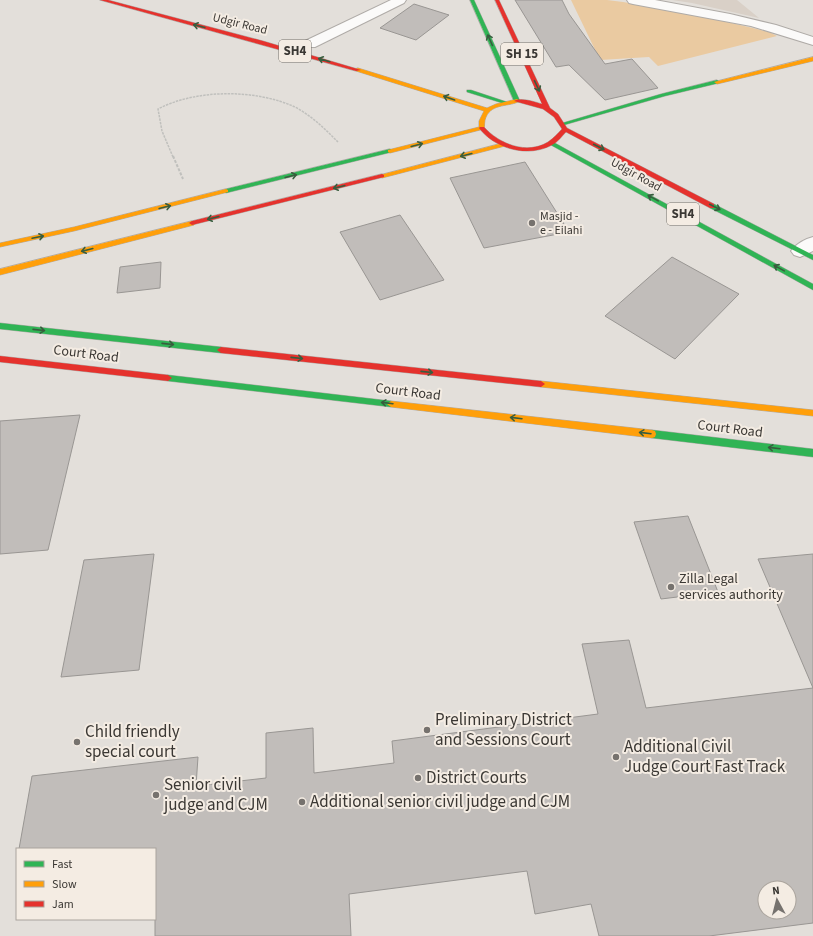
<svg xmlns="http://www.w3.org/2000/svg" width="813" height="936" font-family="'Source Sans 3',sans-serif">
<rect width="100%" height="100%" fill="#e3dfda"/>
<!-- built -->
<polygon fill="#d9d0c7" points="672,0 737,0 759,18 692,3"/>
<!-- green -->
<polygon fill="#eacaa1" points="571,0 607,0 623,2 694,14 769,32 777,36 658,66 649,57 600,60"/>
<!-- building -->
<g fill="#c1bdba" stroke="#999693" fill-rule="evenodd">
<polygon points="515,0 562,0 569,14 605,64 632,59 658,88 605,100 569,65 556,67"/>
<polygon points="414,4 449,15 416,40 380,28"/>
<polygon points="525,162 569,232 484,248 450,178"/>
<polygon points="400,215 444,280 380,300 340,232"/>
<polygon points="672,257 739,294 675,359 605,316"/>
<polygon points="161,262 160,288 117,293 120,267"/>
<polygon points="80,415 48,550 0,554 0,421"/>
<polygon points="688,516 718,592 661,599 634,522"/>
<polygon points="154,554 139,670 61,677 84,560"/>
<polygon points="813,554 813,688 758,559"/>
<path d="M629,640L646,708L813,688V923L709,936H599L591,904L535,914L527,871L349,894L351,936H155V849H19L32,776L198,757L196,786L266,778V733L313,728L314,773L394,763L392,741L598,714L582,644ZM765,888H789V912H765Z"/>
</g>
<g fill="none" stroke-linecap="round" stroke-linejoin="round">
<!-- street casing -->
<g stroke="#afaba7" stroke-width="2">
<g id="street">
<polygon points="391,0 406,0 404,3 315,47 305,47 304,44 305,41"/>
<polygon points="627,0 655,0 730,14 776,25 813,37 813,45 751,26 633,4 629,3"/>
<path d="M813,237V251L800,257L794,255L791,251C796,244 805,239 813,237Z"/>
</g>
</g>
<!-- fast casing -->
<g stroke="#afaba7" stroke-width="1">
<g id="fast">
<polygon points="470,0 474,0 520,101 519,102 514,101"/>
<polygon points="717,80 720,82 719,83 665,96 564,125 559,124 661,94"/>
<polygon points="467,90 471,90 507,102 502,103 467,92"/>
<polygon points="549,142 553,142 813,284 813,290 549,144"/>
<polygon points="390,149 392,150 392,152 226,193 223,191 226,189"/>
<polygon points="710,204 714,204 813,255 813,260 710,208"/>
<polygon points="0,323 221,347 225,350 221,353 0,329"/>
<polygon points="168,375 391,401 395,404 391,407 168,381 164,378"/>
<polygon points="652,430 813,449 813,457 652,438 649,437 648,434 649,431"/>
</g>
</g>
<!-- slow casing -->
<g stroke="#afaba7" stroke-width="1">
<g id="slow">
<polygon points="813,57 813,61 717,84 714,82"/>
<path d="M358,68L487,108L496,104L517,99L520,101C510,107 492,103 486,117C484,121 485,125 484,129L390,153L388,152V150L479,127V121L484,111L356,71V69Z"/>
<polygon points="503,143 506,145 505,146 382,178 379,176 380,175"/>
<polygon points="226,189 228,190 228,192 74,231 0,247 0,243 74,227"/>
<polygon points="192,221 195,223 194,225 0,275 0,269"/>
<polygon points="541,381 813,410 813,416 541,387 537,384"/>
<polygon points="391,401 652,430 655,431 656,434 655,437 652,438 391,407 387,404"/>
</g>
</g>
<!-- jam casing -->
<g stroke="#afaba7" stroke-width="1">
<g id="jam">
<polygon points="100,0 108,0 263,41 361,70 356,71"/>
<path d="M495,0H499L550,108L558,114L567,128L714,204V208H710L566,132C562,136 558,142 552,145C528,158 495,149 479,128L480,127H484C499,144 527,155 548,142C554,138 558,133 562,129L554,117L543,109L514,101C521,97 535,102 542,104Z"/>
<polygon points="382,174 384,175 384,177 192,225 189,223 192,221"/>
<polygon points="221,347 541,381 545,384 541,387 221,353 217,350"/>
<polygon points="0,356 168,375 172,378 168,381 0,362"/>
</g>
</g>
<!-- path-far1 -->
<path stroke="#c0c0bd" stroke-width="1.5" stroke-dasharray="2.5 1" stroke-linecap="butt" d="M173,157L162,131L158,109C196,89 256,89 295,107C312,116 325,129 338,142"/>
<!-- path -->
<polyline stroke="#c0c0bd" stroke-width="2" stroke-dasharray="3 1.5" stroke-linecap="butt" points="173,156 183,179"/>
<!-- street -->
<use href="#street" fill="#fbfaf9" fill-rule="evenodd"/>
<!-- fast -->
<use href="#fast" fill="#30b455" fill-rule="evenodd"/>
<!-- slow -->
<use href="#slow" fill="#ff9f0a" fill-rule="evenodd"/>
<!-- jam -->
<use href="#jam" fill="#e5322d" fill-rule="evenodd"/>
</g>
<!-- one-way arrows -->
<defs><path id="oneway-shaft" d="M-6 0H5M1.5-3L5.5 0L1.5 3" fill="none" stroke-width="1.6" stroke-linecap="round" stroke-linejoin="round"/></defs>
<g stroke="#385d3e">
<use href="#oneway-shaft" transform="translate(199 26) rotate(-166)"/>
<use href="#oneway-shaft" transform="translate(490 40) rotate(-114)"/>
<use href="#oneway-shaft" transform="translate(324 60) rotate(-164)"/>
<use href="#oneway-shaft" transform="translate(537 86) rotate(65)"/>
<use href="#oneway-shaft" transform="translate(449 98) rotate(-161)"/>
<use href="#oneway-shaft" transform="translate(417 145) rotate(-15)"/>
<use href="#oneway-shaft" transform="translate(599 147) rotate(27)"/>
<use href="#oneway-shaft" transform="translate(466 155) rotate(166)"/>
<use href="#oneway-shaft" transform="translate(291 176) rotate(-14)"/>
<use href="#oneway-shaft" transform="translate(339 187) rotate(166)"/>
<use href="#oneway-shaft" transform="translate(653 198) rotate(-151)"/>
<use href="#oneway-shaft" transform="translate(165 207) rotate(-14)"/>
<use href="#oneway-shaft" transform="translate(715 207) rotate(27)"/>
<use href="#oneway-shaft" transform="translate(213 218) rotate(166)"/>
<use href="#oneway-shaft" transform="translate(38 237) rotate(-12)"/>
<use href="#oneway-shaft" transform="translate(87 250) rotate(166)"/>
<use href="#oneway-shaft" transform="translate(779 268) rotate(-151)"/>
<use href="#oneway-shaft" transform="translate(39 330) rotate(6)"/>
<use href="#oneway-shaft" transform="translate(168 344) rotate(6)"/>
<use href="#oneway-shaft" transform="translate(297 358) rotate(6)"/>
<use href="#oneway-shaft" transform="translate(427 372) rotate(6)"/>
<use href="#oneway-shaft" transform="translate(387 403) rotate(-173)"/>
<use href="#oneway-shaft" transform="translate(516 418) rotate(-173)"/>
<use href="#oneway-shaft" transform="translate(645 433) rotate(-173)"/>
<use href="#oneway-shaft" transform="translate(774 448) rotate(-173)"/>
</g>
<!-- markers -->
<g fill="#76726e" stroke="#f4ece3" stroke-width="1.5">
<circle cx="532" cy="223" r="4"/>
<circle cx="671" cy="587" r="4"/>
<circle cx="427" cy="730" r="4"/>
<circle cx="77" cy="742" r="4"/>
<circle cx="616" cy="757" r="4"/>
<circle cx="418" cy="778" r="4"/>
<circle cx="156" cy="795" r="4"/>
<circle cx="302" cy="802" r="4"/>
</g>
<g text-anchor="middle" dominant-baseline="central" stroke-width="4" stroke-linejoin="round" paint-order="stroke">
<!-- far-street labels -->
<g font-size="12" fill="#3b3834" stroke="#f4ece3">
<text transform="translate(240 24) rotate(14)">Udgir Road</text>
<text transform="translate(636 175) rotate(29)">Udgir Road</text>
</g>
<!-- far-poi labels -->
<g font-size="12" fill="#3b3834" stroke="#f4ece3" text-anchor="start">
<text x="540" y="216">Masjid -<tspan x="540" dy="14">e - Eilahi</tspan></text>
</g>
<!-- shield labels -->
<g fill="#f4ece3" stroke="#726e68" stroke-width="1">
<rect x="279" y="40" width="32" height="22" rx="3"/>
<rect x="501" y="43" width="42" height="22" rx="3"/>
<rect x="667" y="203" width="32" height="22" rx="3"/>
</g>
<g font-size="13" font-weight="bold" fill="#3b3834">
<text x="295" y="51">SH4</text>
<text x="522" y="54">SH 15</text>
<text x="683" y="214">SH4</text>
</g>
<!-- street labels -->
<g font-size="14" fill="#3b3834" stroke="#f4ece3">
<text transform="translate(86 354) rotate(7)">Court Road</text>
<text transform="translate(408 392) rotate(7)">Court Road</text>
<text transform="translate(730 429) rotate(7)">Court Road</text>
</g>
<!-- poi labels -->
<g font-size="14" fill="#3b3834" stroke="#f4ece3" text-anchor="start">
<text x="679" y="579">Zilla Legal<tspan x="679" dy="16">services authority</tspan></text>
</g>
<!-- near-poi labels -->
<g font-size="17" fill="#3b3834" stroke="#f4ece3" text-anchor="start">
<text x="435" y="720">Preliminary District<tspan x="435" dy="20">and Sessions Court</tspan></text>
<text x="85" y="732">Child friendly<tspan x="85" dy="20">special court</tspan></text>
<text x="624" y="747">Additional Civil<tspan x="624" dy="20">Judge Court Fast Track</tspan></text>
<text x="426" y="778">District Courts</text>
<text x="164" y="785">Senior civil<tspan x="164" dy="20">judge and CJM</tspan></text>
<text x="310" y="802">Additional senior civil judge and CJM</text>
</g>
</g>
<!-- legend -->
<rect x="16" y="848" width="140" height="72" fill="#f4ece3" stroke="#aaa49d"/>
<rect x="24" y="861" width="20" height="6" fill="#30b455" stroke="#aaa49d"/>
<text x="52" y="868" font-size="12" fill="#3b3834">Fast</text>
<rect x="24" y="881" width="20" height="6" fill="#ff9f0a" stroke="#aaa49d"/>
<text x="52" y="888" font-size="12" fill="#3b3834">Slow</text>
<rect x="24" y="901" width="20" height="6" fill="#e5322d" stroke="#aaa49d"/>
<text x="52" y="908" font-size="12" fill="#3b3834">Jam</text>
<!-- north arrow -->
<g transform="translate(777 900) rotate(353)"><circle r="19" fill="#f4ece3" stroke="#aaa49d"/>
<path d="M0-3L7 15L0 10L-7 15Z" fill="#76726e"/>
<text y="-6" font-size="11" font-weight="bold" text-anchor="middle" fill="#3b3834">N</text>
</g>
</svg>
